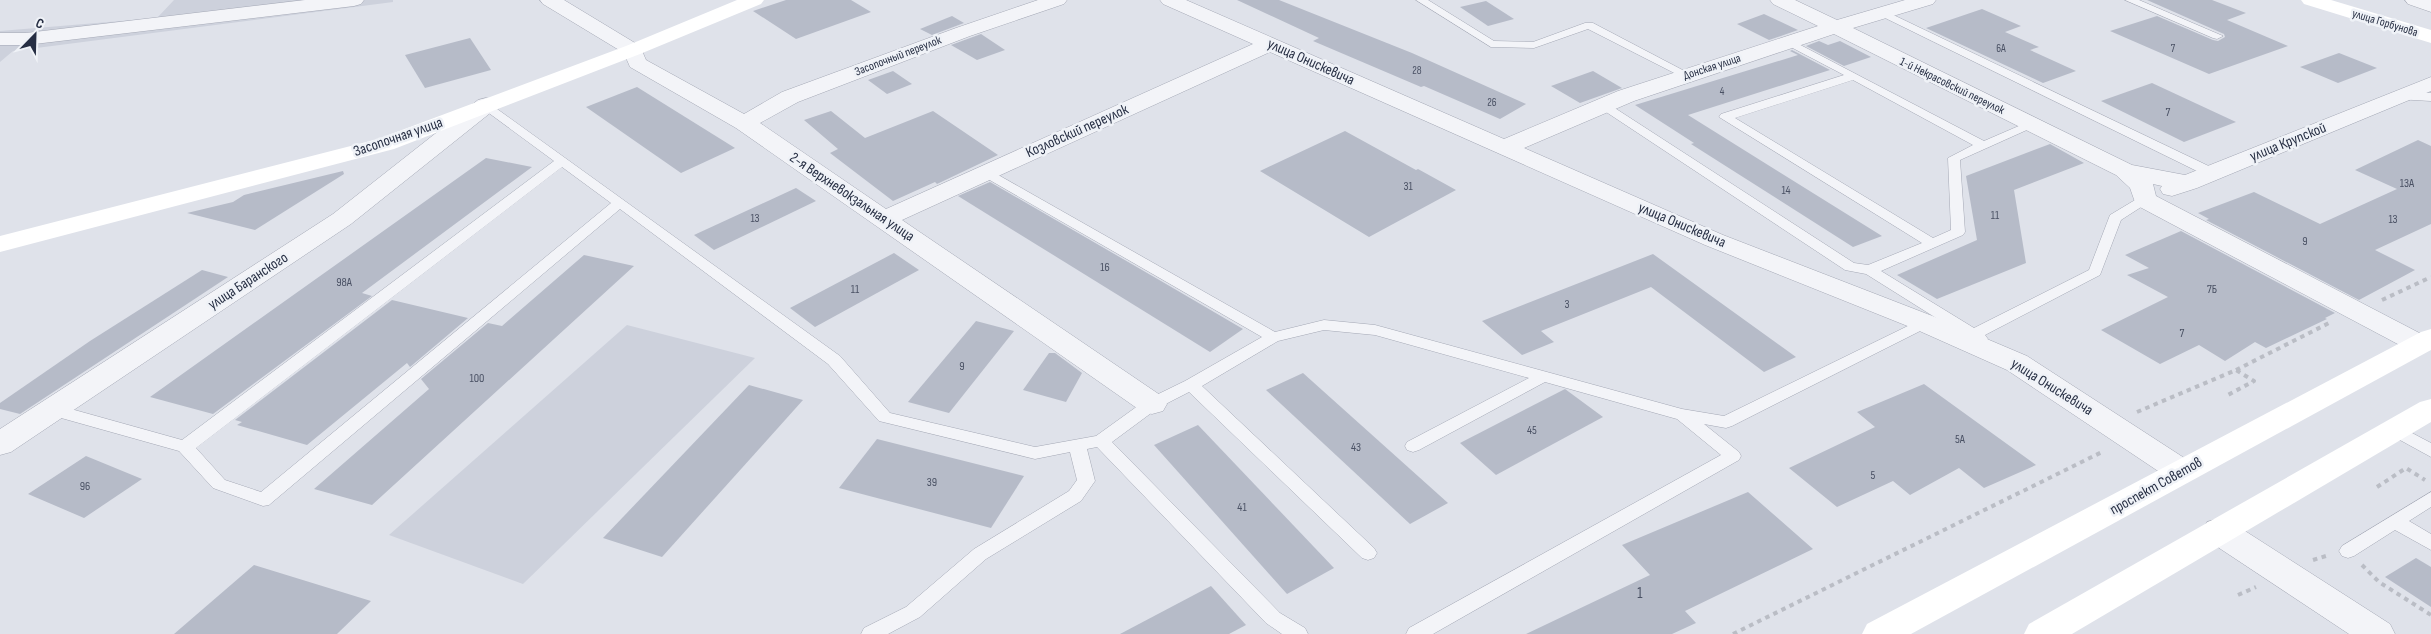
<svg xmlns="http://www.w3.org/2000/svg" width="2431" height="634" font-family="'Sofia Sans Condensed',sans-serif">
<rect width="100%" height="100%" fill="#dfe2ea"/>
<!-- built -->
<g fill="#cdd1dc">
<polygon points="174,0 393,0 393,2 13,51 0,62 0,31 157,18"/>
<polygon points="627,325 755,358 523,584 389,535"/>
</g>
<!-- building -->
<g fill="#b6bbc8">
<polygon points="786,0 851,0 871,12 796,39 753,11"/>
<polygon points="1237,0 1279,0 1412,53 1526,104 1500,119 1424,86 1421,87 1313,41 1319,38"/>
<polygon points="2147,0 2212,0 2246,13 2227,20 2288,46 2209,74 2110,31 2157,16 2213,40 2218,41 2225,37 2224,34"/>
<polygon points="1486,1 1514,19 1488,26 1460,7"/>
<polygon points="1982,9 2021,26 2005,32 2039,47 2030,50 2076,71 2043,83 1926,28"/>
<polygon points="1764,14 1798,30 1769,40 1737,24"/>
<polygon points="952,16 964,23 932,35 920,29"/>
<polygon points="981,34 1005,50 977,60 951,45"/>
<polygon points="470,38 491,70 425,88 405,55"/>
<polygon points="1819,41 1828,45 1840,41 1871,57 1844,66 1806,46"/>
<polygon points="1792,50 1830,70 1688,115 1882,236 1853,247 1691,144 1694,143 1635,105 1798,55 1790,51"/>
<polygon points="2339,53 2377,68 2338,83 2300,67"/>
<polygon points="893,71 912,84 887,94 868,80"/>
<polygon points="1593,71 1622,88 1580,103 1551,86"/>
<polygon points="2152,83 2236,122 2184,142 2101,101"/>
<polygon points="637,87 735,148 681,173 586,107"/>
<polygon points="831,111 865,138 933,111 998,155 937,184 935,182 893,201 830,153 838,149 804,120"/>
<polygon points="1345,131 1416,170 1418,169 1456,190 1369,237 1260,171"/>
<polygon points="2418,140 2431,146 2431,224 2375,250 2415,270 2359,300 2206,220 2209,219 2198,213 2254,192 2320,224 2397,189 2355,170"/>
<polygon points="2050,144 2084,163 2014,190 2026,263 1937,299 1897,275 1977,240 1966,176"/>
<polygon points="486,158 532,167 362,293 372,296 213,414 150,397"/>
<polygon points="343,171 344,174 255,230 187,213 233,202 244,195"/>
<polygon points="990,182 1161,281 1243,329 1210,352 958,196"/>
<polygon points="796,188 816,201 714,250 694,235"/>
<polygon points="2181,231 2335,313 2325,318 2327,319 2266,348 2255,342 2225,361 2199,345 2160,364 2101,330 2168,297 2127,275 2149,268 2125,255"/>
<polygon points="894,253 919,270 815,327 790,308"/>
<polygon points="1653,254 1796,357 1764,372 1651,287 1541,331 1554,342 1522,355 1482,321"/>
<polygon points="584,255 634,266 372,505 314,489 429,389 421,379 488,323 502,326"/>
<polygon points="202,270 228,277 20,414 0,409 0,403 90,341"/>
<polygon points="392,300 468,318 410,367 407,363 307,445 237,425 242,422 235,420"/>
<polygon points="976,321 1014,331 949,413 908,402"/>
<polygon points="1049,353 1055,353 1082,373 1066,402 1023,390"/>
<polygon points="1303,373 1448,503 1410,524 1266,390"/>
<polygon points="1924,384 2036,465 1984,488 1959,468 1910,495 1893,481 1837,507 1789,468 1875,427 1857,412"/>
<polygon points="749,385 803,400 662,557 603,538"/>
<polygon points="1565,389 1603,417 1496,475 1460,443"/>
<polygon points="1198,425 1334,568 1287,594 1154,445"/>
<polygon points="877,439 1024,476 991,528 839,488"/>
<polygon points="86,456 142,479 84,518 28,494"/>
<polygon points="1748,492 1813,549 1685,611 1696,623 1672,634 1526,634 1650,575 1622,545"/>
<polygon points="2416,558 2431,567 2431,607 2385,577"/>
<polygon points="254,565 371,601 337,634 174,634"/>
<polygon points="1211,586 1246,625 1229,634 1120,634"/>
</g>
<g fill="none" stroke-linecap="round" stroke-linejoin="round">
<!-- lane casing -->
<g stroke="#a4a8b5" stroke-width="1">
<g id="lane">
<polygon points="1416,0 1428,0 1494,41 1533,42 1585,23 1593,23 1694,76 1688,79 1684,78 1588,29 1534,48 1491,47"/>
<polygon points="2125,0 2139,0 2223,36 2217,39 2213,38"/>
<polygon points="1883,10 2217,170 2218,173 2217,176 2207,176 1879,15 1878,13"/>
<path d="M1789,39L1984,141L2028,122L2032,121L2038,125L1960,160L1965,232L1963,235L1881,271L1974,328L2089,270L2110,215L2140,197H2150L2152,200L2121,220L2100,275L1985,335L1988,339L1985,342L1980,344L1968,338L1866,274L1845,270L1597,106L1603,102L1607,103L1854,263L1868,265L1922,243L1719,117L1721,114L1844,75L1785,44L1783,42ZM1853,80L1973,145L1948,158L1951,230L1933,238L1735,118Z"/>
<polygon points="2400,92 2431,93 2431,101 2396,99 2394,96 2396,93"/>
<path d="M486,101L840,356L890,413L1035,447L1096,436L1146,400L1185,381L1262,337L981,175L980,172L981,169L986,168L1275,332L1324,320L1375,325L1682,409L1724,416L1920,320H1930L1933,323L1930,326L1732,426L1726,428L1704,424L1739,452L1741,456L1739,460L1433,634H1406L1409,628L1721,455L1677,419L1545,382L1419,450L1413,452L1407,450L1405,446L1407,442L1529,378L1375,335L1324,330L1278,341L1202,386L1374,548L1377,553L1374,558L1368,560L1362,558L1189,392L1158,408L1112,442L1280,613L1305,628L1308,634H1282L1266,623L1097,447L1087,449L1095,481L1081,501L986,559L920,617L888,634H861L864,628L906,607L974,549L1069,491L1077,480L1070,452L1035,459L879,421L828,364L620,209L269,505L263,506L213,488L179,451L47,414L45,410L47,406L53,404L182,440L554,161L482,108L480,105L482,102ZM562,167L611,203L261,492L225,480L196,448Z"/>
<polygon points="2395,424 2431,443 2431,457 2389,434 2387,430 2389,426"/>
<polygon points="2431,492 2431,507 2409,521 2431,534 2431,550 2395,530 2354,556 2348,558 2342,556 2339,551 2342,546"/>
</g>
</g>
<!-- street casing -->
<g stroke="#a4a8b5" stroke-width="1">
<g id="street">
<polygon points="305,0 364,0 361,4 354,6 26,45 0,45 0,33 26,33"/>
<polygon points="540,0 564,0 640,46 646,60 744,114 782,92 956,28 1038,0 1067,0 1064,4 970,36 798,102 760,123 886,209 1253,44 1163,4 1160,0 1186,0 1504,139 1618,91 1818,26 1773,4 1770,0 1795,0 1837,20 1905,0 1936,0 1933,4 1853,28 2132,165 2185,175 2431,77 2431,91 2197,188 2172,196 2163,194 2160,189 2162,186 2153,184 2156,196 2429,338 2431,347 2429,350 2419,353 2409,350 2136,205 2130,188 2116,175 1834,34 1634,101 1524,148 1723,235 1935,317 2027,356 2192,463 2197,471 2192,479 2181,482 2170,479 2007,370 1915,329 1705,245 1270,52 902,220 1163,397 1167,404 1163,411 1152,414 1141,411 736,128 630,67 624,53 543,4"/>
<polygon points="2405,0 2431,0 2431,12 2408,4"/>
<polygon points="486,98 494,100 497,105 494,110 351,224 11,452 0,455 0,429 333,214 478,100"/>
<polygon points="2219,519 2231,522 2390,624 2395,634 2349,634 2207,540 2203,531 2207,522"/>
</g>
</g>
<!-- path -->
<g stroke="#babdc5" stroke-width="4" stroke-dasharray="4.5 4.5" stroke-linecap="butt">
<polyline points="2382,300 2431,277"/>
<polyline points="2236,370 2329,323"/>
<polyline points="2137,412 2236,370 2254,381 2226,396"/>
<polyline points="2377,487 2406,468 2425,480"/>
<polyline points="2313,560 2329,555"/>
<polyline points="2362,565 2379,582 2431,615"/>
<polyline points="2238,595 2256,587"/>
<polyline points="1733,634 2104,451"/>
</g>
<!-- lane -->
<use href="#lane" fill="#f3f4f8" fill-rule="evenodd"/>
<!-- street -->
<use href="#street" fill="#f3f4f8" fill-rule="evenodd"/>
<!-- secondary -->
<g fill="#fff" fill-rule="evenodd">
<polygon points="737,0 764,0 761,4 640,54 394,149 0,252 0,236 378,139 626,46"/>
<polygon points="2301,0 2331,0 2431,30 2431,43 2304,4"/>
<polygon points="2431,329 2431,350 1911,634 1862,634 1867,624 2421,332"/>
<polygon points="2431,399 2431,422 2072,634 2024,634 2029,624 2420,402"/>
</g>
</g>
<g text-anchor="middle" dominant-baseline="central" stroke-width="5" stroke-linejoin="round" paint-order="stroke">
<!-- far-number labels -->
<g font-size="11" fill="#4a5164">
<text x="2001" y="48">6А</text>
<text x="2173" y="48">7</text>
<text x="1417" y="70">28</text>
<text x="1722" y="91">4</text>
<text x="1492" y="102">26</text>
</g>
<!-- far-street labels -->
<g font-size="12" fill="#262e43" stroke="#eff2f7">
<text transform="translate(2385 23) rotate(17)">улица Горбунова</text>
<text transform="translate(898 56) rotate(-21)">Засопочный переулок</text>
<text transform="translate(1712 67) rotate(-18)">Донская улица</text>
<text transform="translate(1952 86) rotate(26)">1-й Некрасовский переулок</text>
</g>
<!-- number labels -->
<g font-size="12" fill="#4a5164">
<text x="2168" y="112">7</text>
<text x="2407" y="183">13А</text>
<text x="1408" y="186">31</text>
<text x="1786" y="190">14</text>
<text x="1995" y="215">11</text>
<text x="755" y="218">13</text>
<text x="2393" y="219">13</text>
<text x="2305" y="241">9</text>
<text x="1105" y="267">16</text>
<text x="344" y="282">98А</text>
<text x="855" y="289">11</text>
<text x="2212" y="289">7Б</text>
<text x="1567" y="304">3</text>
<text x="2182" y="333">7</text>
<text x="962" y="366">9</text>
<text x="477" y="378">100</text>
<text x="1532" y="430">45</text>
<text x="1960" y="439">5А</text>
<text x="1356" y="447">43</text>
<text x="1873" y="475">5</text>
<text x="932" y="482">39</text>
<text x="85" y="486">96</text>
<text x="1242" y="507">41</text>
</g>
<!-- street labels -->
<g font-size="15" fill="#262e43" stroke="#eff2f7">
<text transform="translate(1311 62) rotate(24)">улица Онискевича</text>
<text transform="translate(1077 131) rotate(-24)">Козловский переулок</text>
<text transform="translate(398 137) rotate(-19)">Засопочная улица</text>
<text transform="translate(2288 142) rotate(-22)">улица Крупской</text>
<text transform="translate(852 197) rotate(34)">2-я Верхневокзальная улица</text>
<text transform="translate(1682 225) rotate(23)">улица Онискевича</text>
<text transform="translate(248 281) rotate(-33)">улица Баранского</text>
<text transform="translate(2052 387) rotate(32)">улица Онискевича</text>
<text transform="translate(2156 486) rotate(-29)">проспект Советов</text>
</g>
<!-- near-number labels -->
<g font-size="15" fill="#4a5164">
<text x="1640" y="593">1</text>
</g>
</g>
<!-- north arrow -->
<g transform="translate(35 35) rotate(23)" stroke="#eff2f7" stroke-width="4" paint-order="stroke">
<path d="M0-4L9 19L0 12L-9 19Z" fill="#262e43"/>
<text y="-8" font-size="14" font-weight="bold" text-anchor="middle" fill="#262e43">С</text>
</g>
</svg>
